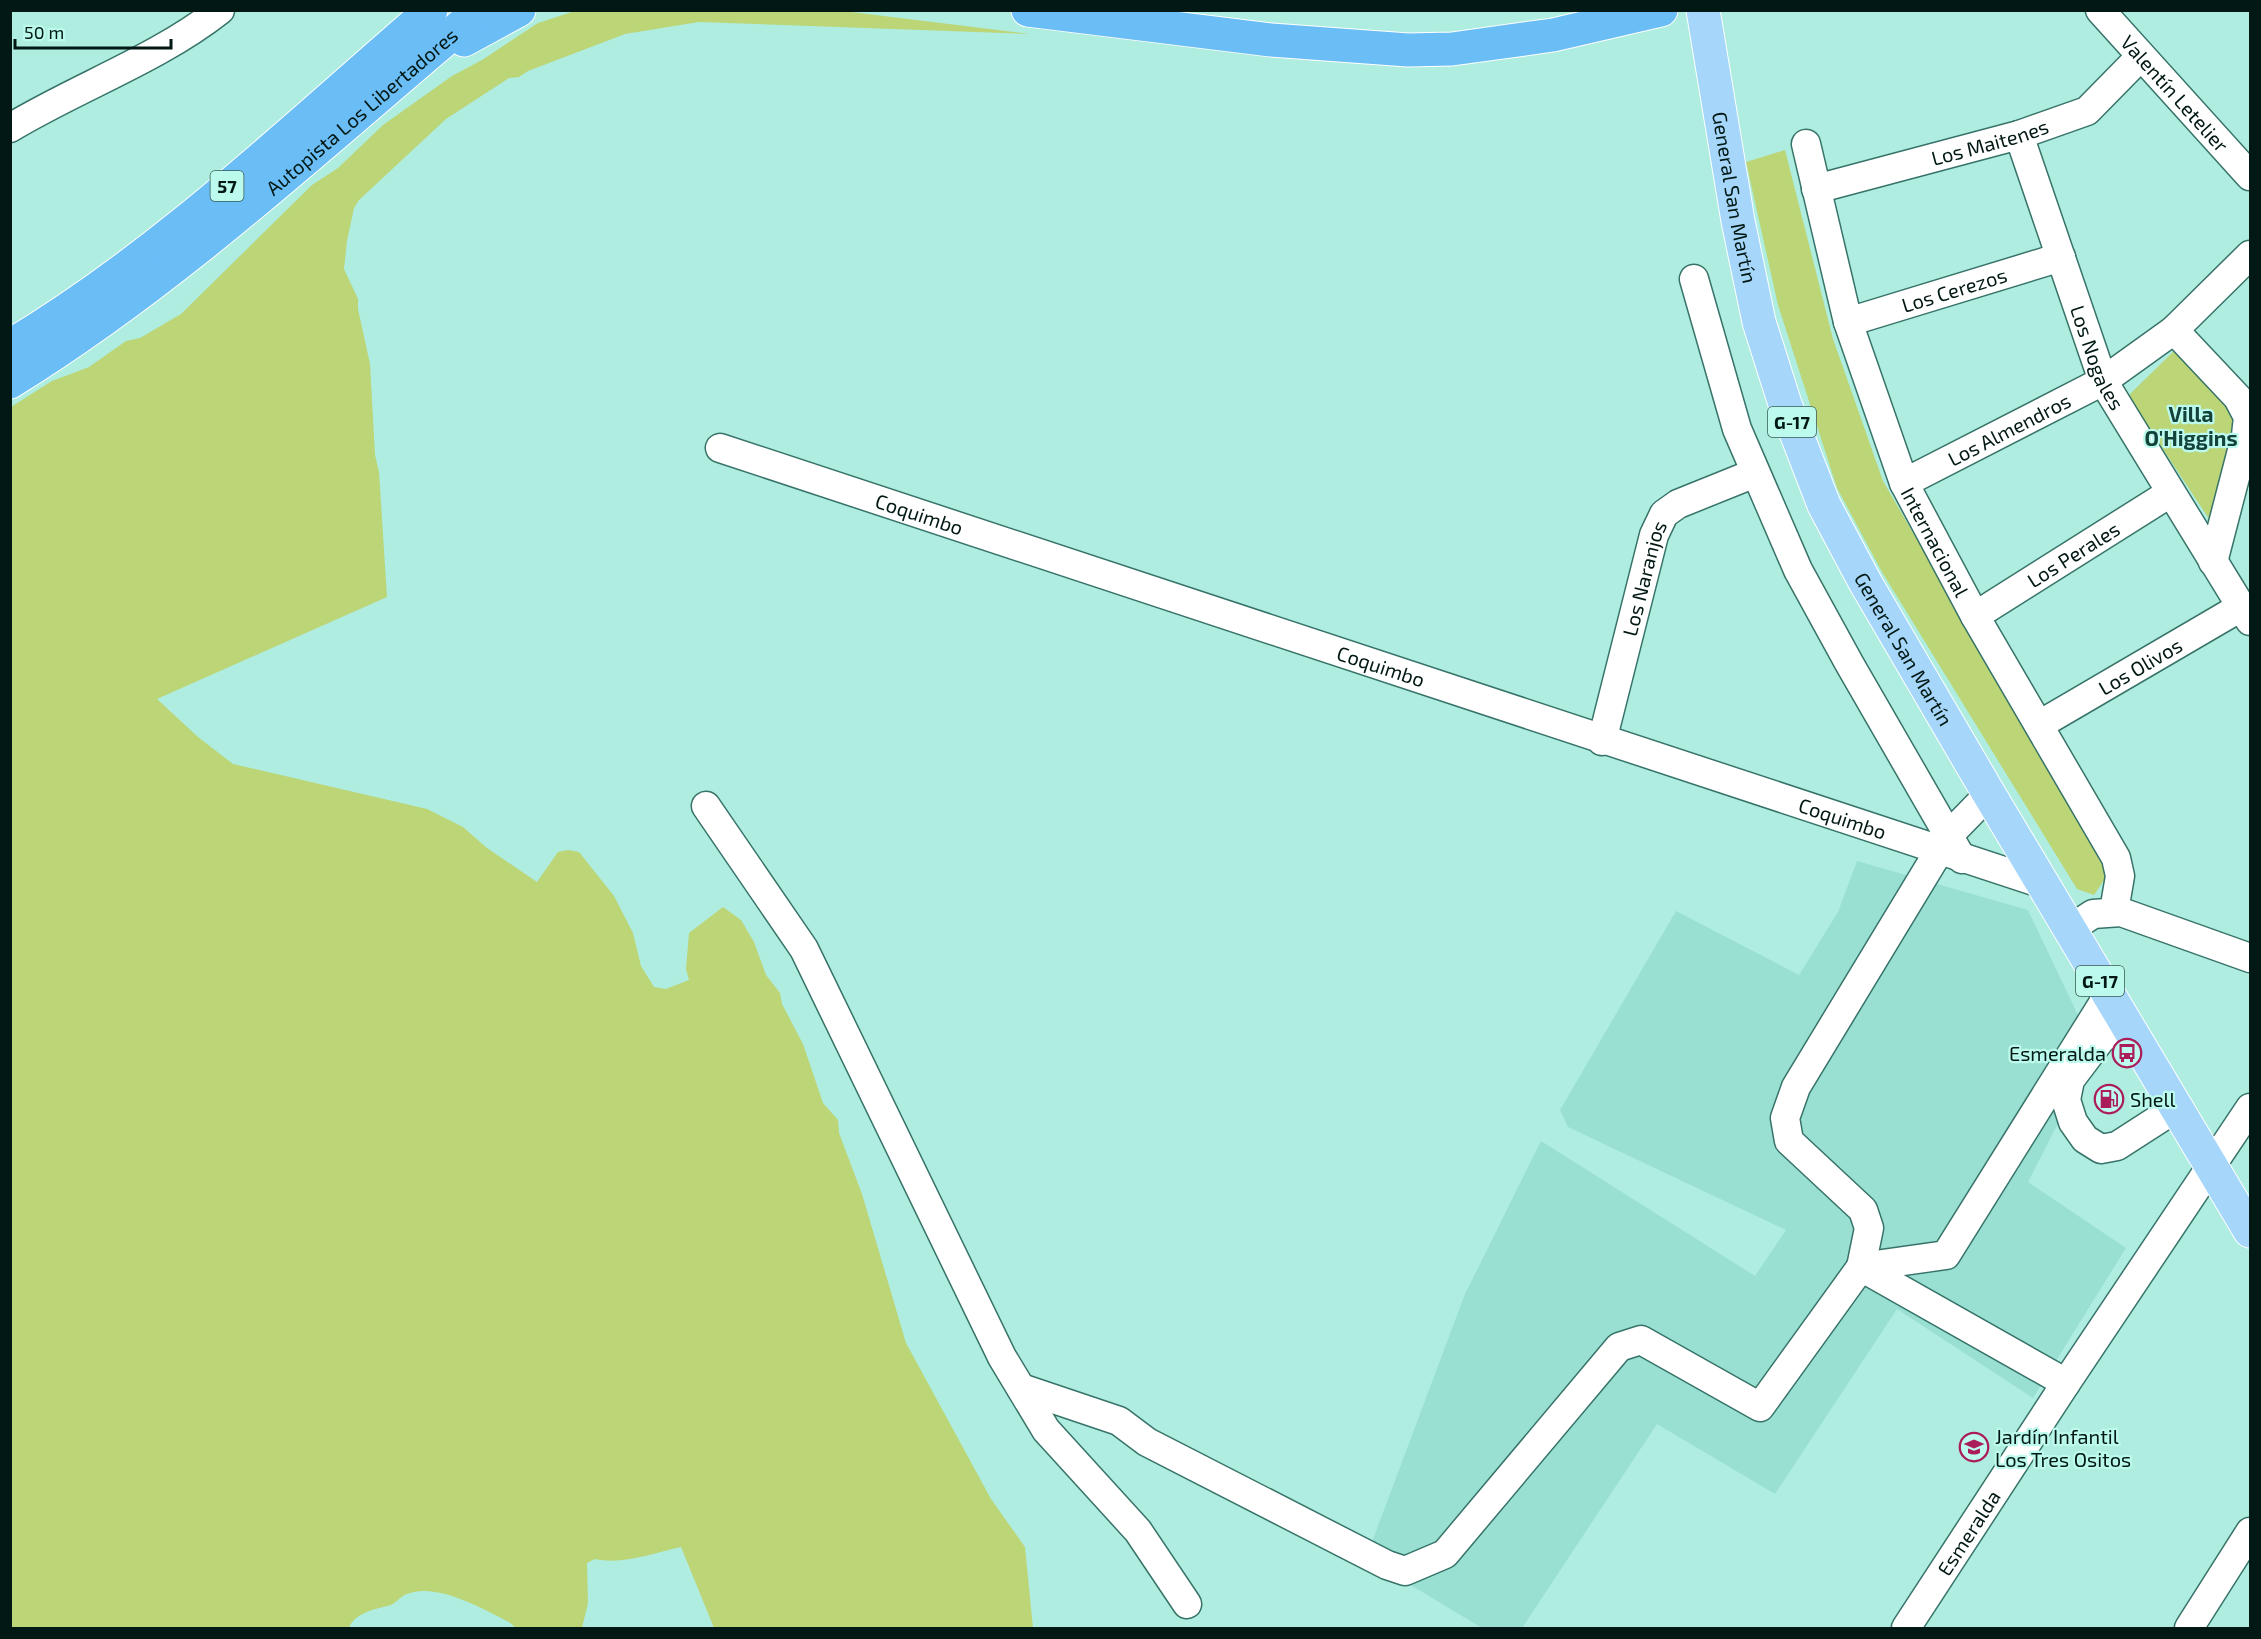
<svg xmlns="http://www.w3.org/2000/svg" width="2261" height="1639" font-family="'Exo 2',sans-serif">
<rect width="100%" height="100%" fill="#afede0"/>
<!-- built -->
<polygon fill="#99e0d2" points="1857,861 2028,910 2095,1051 2028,1182 2126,1248 2033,1398 1897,1309 1775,1494 1657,1424 1522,1628 1482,1628 1366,1558 1465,1294 1541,1141 1755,1276 1786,1230 1568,1127 1560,1110 1676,911 1799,975 1838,912"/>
<!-- green -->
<g fill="#bcd576">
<path d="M575,11L835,10L1030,34L699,22L625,34L528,71L519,77L509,78L446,119L359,200L354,208L347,241L344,269L358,299V309L370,364L375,455L379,472L387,597L157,699L198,737L233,764L427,809L463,827L487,848L537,882L558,852L568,850L579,852L614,896L633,933L641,966L654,987L666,989L689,980L686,969L689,933L723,907L741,920L754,942L766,975L780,993L782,1004L803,1044L823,1103L838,1120L839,1133L862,1194L906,1343L991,1499L1025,1547L1033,1628H714L681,1547C653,1553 623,1565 595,1559L587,1563L588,1603L582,1628H516L509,1622C483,1609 437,1582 407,1594C399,1597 396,1604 388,1606C373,1609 354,1614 349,1628H11V407L52,381L89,367L126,341L140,338L181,314L312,185L338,168L383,125L452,76L482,60L538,23Z"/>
<polygon points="1785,150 1833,339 1883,481 2098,853 2106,877 2094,895 2077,889 1882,572 1837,488 1778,305 1746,162"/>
<polygon points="2174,351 2237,416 2213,525 2128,396"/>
</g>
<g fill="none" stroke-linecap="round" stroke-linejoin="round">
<!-- minor casing -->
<g stroke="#377369" stroke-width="31">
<g id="minor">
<path id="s1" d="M2100,10L2250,176"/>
<path d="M10,128C78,87 158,59 220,10"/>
<path id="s2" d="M2019,135L2103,381L2250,621"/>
<path id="s3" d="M1806,144L1848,322L1904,483L1975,616L2116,858L2120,876L2114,911"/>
<path id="s4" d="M1816,189L2019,135L2087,111L2141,56"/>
<polyline points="1694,279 1737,429 1798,570 1849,663 1962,859"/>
<path id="s5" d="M1848,322L2061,257"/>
<polyline points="2174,330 2238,398 2248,417 2246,435 2213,562"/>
<path id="s6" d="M720,448L2043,884"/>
<path id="s7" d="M1904,483L2103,381L2174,330L2250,255"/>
<path id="s8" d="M1975,616L2170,493"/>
<path id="s9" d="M2039,725L2241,607"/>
<path id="s10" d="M1602,741L1654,535L1664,514L1678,504L1755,473"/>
<polyline points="706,806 804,949 1002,1357 1046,1430 1138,1531 1187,1604"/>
<polyline points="1949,835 1989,794"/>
<polyline points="1939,851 1796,1087 1785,1118 1789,1141 1863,1210 1869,1228 1861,1267 2066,1383"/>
<polyline points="2070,929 2093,914 2121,912 2250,958"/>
<polyline points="2126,1023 2101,1039 2070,1080 2066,1100 2073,1122 2085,1139 2101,1149 2117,1146 2176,1108"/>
<polyline points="1021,1388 1119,1421 1147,1442 1387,1565 1405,1571 1445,1554 1619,1347 1641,1340 1760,1407 1861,1267 1946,1255 2109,994"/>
<path id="s11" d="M1906,1628L2066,1383L2250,1108"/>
<polyline points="2189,1628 2250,1532"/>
</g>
</g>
<!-- major casing -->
<g stroke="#fff" stroke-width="35">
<g id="major">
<path id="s12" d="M1703,10L1738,221L1759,322L1785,404L1824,505L1865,582L1989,794L2250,1231"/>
</g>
</g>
<!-- highway casing -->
<g stroke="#fff" stroke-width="35">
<g id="highway">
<polyline points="1028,10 1271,40 1408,50 1452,49 1553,35 1661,10"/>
<polyline points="464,40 519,10"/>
<path d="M10,346C164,254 296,126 431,10"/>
<path id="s13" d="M10,382C180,277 327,138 480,10"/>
</g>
</g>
<!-- minor -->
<use href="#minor" stroke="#fff" stroke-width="28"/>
<!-- major -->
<use href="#major" stroke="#a6d7fa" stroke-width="33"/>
<!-- highway -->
<use href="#highway" stroke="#6bbdf6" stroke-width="33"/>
</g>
<!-- icons -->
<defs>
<g id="bus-ring" transform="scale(1.5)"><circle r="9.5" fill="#bcfaee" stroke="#aa1c5a" stroke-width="1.5"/><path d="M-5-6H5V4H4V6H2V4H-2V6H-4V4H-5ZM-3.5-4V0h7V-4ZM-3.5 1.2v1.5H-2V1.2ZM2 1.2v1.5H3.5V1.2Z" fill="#aa1c5a"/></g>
<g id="fuel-ring" transform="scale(1.5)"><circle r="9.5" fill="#bcfaee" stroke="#aa1c5a" stroke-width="1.5"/><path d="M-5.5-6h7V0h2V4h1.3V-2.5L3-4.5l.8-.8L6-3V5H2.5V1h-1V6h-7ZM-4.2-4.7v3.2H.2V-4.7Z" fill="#aa1c5a"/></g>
<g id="school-ring" transform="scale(1.5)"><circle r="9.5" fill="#bcfaee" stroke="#aa1c5a" stroke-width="1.5"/><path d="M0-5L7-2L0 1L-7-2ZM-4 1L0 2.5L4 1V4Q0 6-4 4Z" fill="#aa1c5a"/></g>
</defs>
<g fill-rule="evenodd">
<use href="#bus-ring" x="2127" y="1053"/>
<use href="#fuel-ring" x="2109" y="1099"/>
<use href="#school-ring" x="1974" y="1447"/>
</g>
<g text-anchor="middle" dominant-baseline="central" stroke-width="4.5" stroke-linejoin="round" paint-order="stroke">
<!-- shield labels -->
<g fill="#bcfaee" stroke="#395c55" stroke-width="1.5">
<rect x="210.5" y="171" width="33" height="30" rx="4.5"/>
<rect x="1768" y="407" width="48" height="30" rx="4.5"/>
<rect x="2076" y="966" width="48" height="30" rx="4.5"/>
</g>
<g font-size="18" font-weight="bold" fill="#011814">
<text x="227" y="186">57</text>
<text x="1792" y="422">G-17</text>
<text x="2100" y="981">G-17</text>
</g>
<!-- street labels -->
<g font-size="20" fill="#011814" stroke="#bcfaee">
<text stroke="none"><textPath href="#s1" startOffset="112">Valentín Letelier</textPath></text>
<text stroke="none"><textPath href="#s13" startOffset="444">Autopista Los Libertadores</textPath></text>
<text stroke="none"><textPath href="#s4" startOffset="180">Los Maitenes</textPath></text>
<text stroke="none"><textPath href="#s12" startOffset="190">General San Martín</textPath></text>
<text stroke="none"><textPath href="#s5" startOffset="111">Los Cerezos</textPath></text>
<text stroke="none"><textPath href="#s2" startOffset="236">Los Nogales</textPath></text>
<text stroke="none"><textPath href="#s7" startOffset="118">Los Almendros</textPath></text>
<text stroke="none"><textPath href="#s6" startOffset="210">Coquimbo</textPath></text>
<text stroke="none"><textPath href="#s3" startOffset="420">Internacional</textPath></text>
<text stroke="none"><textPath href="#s8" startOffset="116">Los Perales</textPath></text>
<text stroke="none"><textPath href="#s10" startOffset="168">Los Naranjos</textPath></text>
<text stroke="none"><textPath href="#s12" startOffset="676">General San Martín</textPath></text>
<text stroke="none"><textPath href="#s9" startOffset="117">Los Olivos</textPath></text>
<text stroke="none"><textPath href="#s6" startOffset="696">Coquimbo</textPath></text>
<text stroke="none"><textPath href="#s6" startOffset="1182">Coquimbo</textPath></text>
<text stroke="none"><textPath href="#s11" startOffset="114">Esmeralda</textPath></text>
</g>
<!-- poi labels -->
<g font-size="20" fill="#011814" stroke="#bcfaee" text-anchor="start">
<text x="2106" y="1053" text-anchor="end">Esmeralda</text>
<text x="2130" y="1099">Shell</text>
<text x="1995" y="1436">Jardín Infantil<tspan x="1995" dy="23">Los Tres Ositos</tspan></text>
</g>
<!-- neighbourhood labels -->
<g font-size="21" font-weight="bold" fill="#13423b" stroke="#bcfaee">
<text x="2191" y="413">Villa<tspan x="2191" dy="24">O'Higgins</tspan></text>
</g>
</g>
<!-- border -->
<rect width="2261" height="1639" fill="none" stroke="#011814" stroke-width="24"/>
<!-- scale -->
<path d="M15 39v9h156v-9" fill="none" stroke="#011814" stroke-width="3"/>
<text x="24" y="39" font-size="18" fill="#011814" stroke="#bcfaee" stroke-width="4.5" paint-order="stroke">50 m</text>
</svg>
